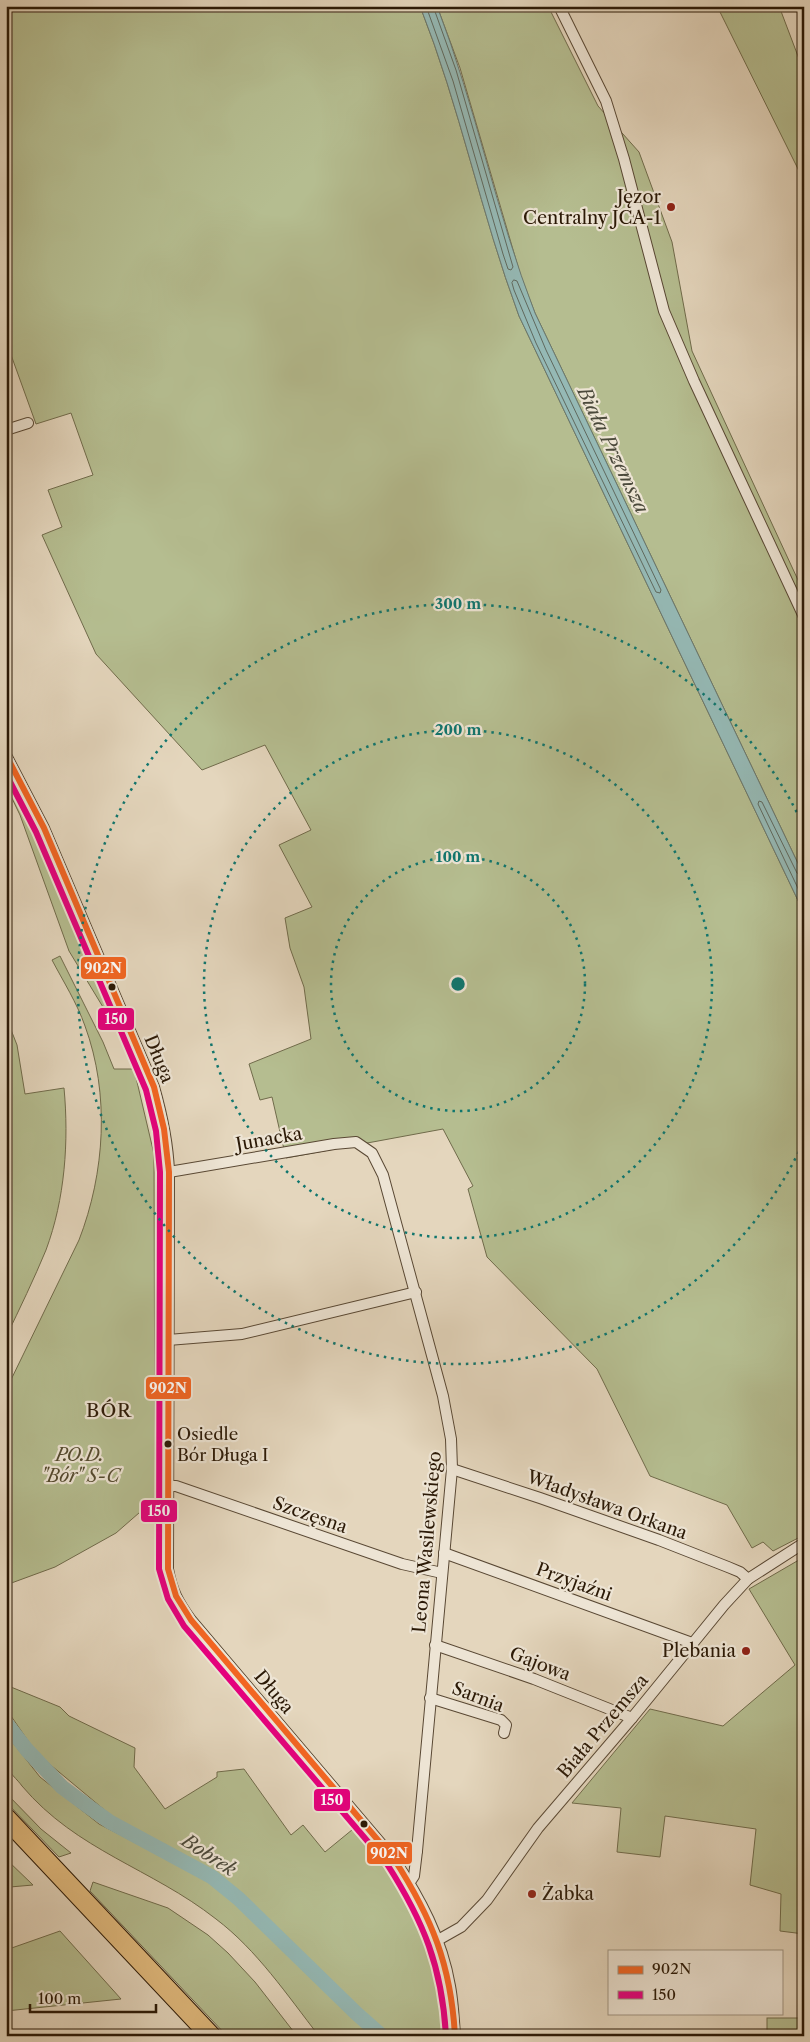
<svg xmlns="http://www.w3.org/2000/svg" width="810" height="2042" font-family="'Libre Caslon Text',serif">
<rect width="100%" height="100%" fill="#e4d6bd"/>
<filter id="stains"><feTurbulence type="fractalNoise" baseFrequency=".004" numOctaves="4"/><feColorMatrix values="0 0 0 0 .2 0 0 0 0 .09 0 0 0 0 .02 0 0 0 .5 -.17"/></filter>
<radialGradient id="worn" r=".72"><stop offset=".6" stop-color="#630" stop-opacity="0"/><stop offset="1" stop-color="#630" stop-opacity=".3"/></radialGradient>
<!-- green -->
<g fill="#b5bd90" stroke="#706b4b">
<path d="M6,6H420C460,107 481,214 519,316L804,913V1535L773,1551L763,1542L752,1548L727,1505L650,1476L597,1369L487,1257L468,1189L473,1186L443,1129L286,1158L272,1097L260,1100L249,1064L311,1039L304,987L290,948L285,918L312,907L279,845L311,830L265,745L202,770L96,654L42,535L62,527L48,490L93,475L71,413L36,424L6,341Z"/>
<polygon points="437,6 548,6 598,106 639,152 672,242 692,351 804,593 804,876 535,313 521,277 460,68"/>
<polygon points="717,6 779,6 804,72 804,181"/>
<polygon points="6,768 40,832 130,1046 126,1045 69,951 20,815 6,786"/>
<path d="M60,956L103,1042L114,1069H134L154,1154L155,1499L116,1533L55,1567L6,1585V1390L79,1240C105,1173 110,1094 85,1026C77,1003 63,981 52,960Z"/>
<path d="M6,1017L17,1045L25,1094L64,1088C69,1141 65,1199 46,1250C34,1279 20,1308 6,1337Z"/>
<polygon points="804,1557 804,1934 780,1931 781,1894 750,1885 756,1829 665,1816 660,1857 617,1852 621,1808 572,1803 650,1709 723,1726 795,1665 749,1589"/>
<path d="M6,1685L60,1707L69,1716L135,1748L134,1767L165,1809L217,1777V1772L244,1769L291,1835L303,1825L325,1852L358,1825L393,1865L401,1881L405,1896L418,1919L426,1929L440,1968L447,2036H319C287,1995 257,1950 216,1919C151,1868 77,1851 22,1786C18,1780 8,1772 6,1765C4,1756 6,1743 6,1734L40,1777L99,1824L136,1843L144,1834L113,1817L53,1767L33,1748L11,1716L6,1713Z"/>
<polygon points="6,1793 41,1829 71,1853 59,1857 6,1802"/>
<polygon points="6,1859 33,1885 10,1887 6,1879"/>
<polygon points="93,1882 168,1908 208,1935 228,1953 255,1982 297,2036 227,2036 90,1891"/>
<polygon points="60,1931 121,1999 6,2011 6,1950"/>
<rect x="767" y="2018" width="37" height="18"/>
</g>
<!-- water -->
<path fill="#95b9b5" stroke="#6b796f" d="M420,6H437C476,107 496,213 535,313L804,876V913L519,316C481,214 460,107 420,6Z"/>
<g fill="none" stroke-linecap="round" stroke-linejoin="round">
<!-- shore -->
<g stroke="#60695e" stroke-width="1">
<polyline points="426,6 453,81 503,254 508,269 511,270 513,267 456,70 433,6"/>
<polygon points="514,280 517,281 546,350 661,590 660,593 656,592 536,343 514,290 512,283"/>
<polyline points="804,877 797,873 762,802 759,801 758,804 804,901"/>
</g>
<!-- river -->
<polyline stroke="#95b9b5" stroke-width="15" points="6,1723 27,1750 62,1787 89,1807 110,1822 212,1877 239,1899 356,2013 382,2036"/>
<!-- street casing -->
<g stroke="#594834" stroke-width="12">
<g id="street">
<polyline points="559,6 606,101 624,159 664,311 694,381 804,617"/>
<polyline points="6,430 28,423"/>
<path d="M6,755L44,828L154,1087C162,1115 168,1143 169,1172L168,1569C172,1591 178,1602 191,1620L394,1859C420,1898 442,1939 450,1986C453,2002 454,2019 455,2036"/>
<polyline points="169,1172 334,1144 356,1142 372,1153 383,1175 443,1396 451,1439 452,1469 417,1851 414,1876 410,1882"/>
<polyline points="168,1340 242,1334 416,1292"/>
<polyline points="452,1469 540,1498 659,1540 728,1567 740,1572 748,1579"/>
<polyline points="168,1486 176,1486 402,1564 442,1573"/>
<polyline points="444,1553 692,1643"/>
<polyline points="435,1645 534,1679 632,1718"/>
<polyline points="430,1698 501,1720 506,1725 504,1733"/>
<polyline points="394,1859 412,1851 417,1851"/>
<polyline points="438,1940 461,1927 487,1900 538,1828 632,1718 724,1605 748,1579 804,1543"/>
</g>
</g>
<!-- highway casing -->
<g stroke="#2b1906" stroke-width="21">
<polyline id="highway" points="6,1818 211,2036"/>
</g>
<!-- street -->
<use href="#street" stroke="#ede4d4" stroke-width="10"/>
<!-- highway -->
<use href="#highway" stroke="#e2bb7e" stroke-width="19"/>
<!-- bus-1 casing -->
<g stroke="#ede4d4" stroke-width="10">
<path id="bus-1" d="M6,755L44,828L154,1087L164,1129L169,1172L168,1569L176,1596L191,1620L394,1859C432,1918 451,1965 455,2036"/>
</g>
<!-- bus-2 casing -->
<g stroke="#ede4d4" stroke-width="10">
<path id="bus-2" d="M6,774L36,832L146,1090L156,1131L160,1172L159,1569L168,1599L184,1626L387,1864C424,1922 442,1967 446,2036"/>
</g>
<!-- bus-1 -->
<use href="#bus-1" stroke="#f26522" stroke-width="6"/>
<!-- bus-2 -->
<use href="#bus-2" stroke="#e5007d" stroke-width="6"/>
</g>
<!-- distance rings -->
<g fill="none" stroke="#0f766e" stroke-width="2.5" stroke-dasharray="2.5 5">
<circle cx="458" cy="984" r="127"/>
<circle cx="458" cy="984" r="254"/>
<path d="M802 1145A380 380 0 1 1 802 823"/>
</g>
<!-- markers -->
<g fill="#8f2418" stroke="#ede4d4" stroke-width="2">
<circle cx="671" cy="207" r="5"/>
<circle cx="746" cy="1651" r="5"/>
<circle cx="532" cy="1894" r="5"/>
</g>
<g fill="#2b1906" stroke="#ede4d4" stroke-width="2">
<circle cx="112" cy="987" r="4.5"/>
<circle cx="168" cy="1444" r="4.5"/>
<circle cx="364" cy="1824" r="4.5"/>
</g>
<g text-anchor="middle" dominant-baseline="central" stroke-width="4.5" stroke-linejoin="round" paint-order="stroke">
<!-- bus labels -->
<g font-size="17" fill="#2b1906" stroke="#ede4d4" text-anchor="start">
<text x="177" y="1434">Osiedle<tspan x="177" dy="21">Bór Długa I</tspan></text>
</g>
<!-- poi labels -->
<g font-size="18" fill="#2b1906" stroke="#ede4d4" text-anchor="end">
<text x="661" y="197">Jęzor<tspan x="661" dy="21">Centralny JCA-1</tspan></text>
<text x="736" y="1651">Plebania</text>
<text x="542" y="1894" text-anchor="start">Żabka</text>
</g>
<!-- street labels -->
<g font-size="18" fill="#2b1906" stroke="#ede4d4">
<text transform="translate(159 1059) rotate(68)">Długa</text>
<text transform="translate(269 1139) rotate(-10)">Junacka</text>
<text transform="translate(607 1505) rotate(20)">Władysława Orkana</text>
<text transform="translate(310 1515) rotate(19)">Szczęsna</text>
<text transform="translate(427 1542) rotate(-85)">Leona Wasilewskiego</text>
<text transform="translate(574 1582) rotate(20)">Przyjaźni</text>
<text transform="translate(540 1664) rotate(21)">Gajowa</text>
<text transform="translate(274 1692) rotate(50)">Długa</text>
<text transform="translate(478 1697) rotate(21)">Sarnia</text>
<text transform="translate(603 1726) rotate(-50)">Biała Przemsza</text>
</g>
<!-- park labels -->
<g font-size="18" font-style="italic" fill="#544a2f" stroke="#ede4d4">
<text x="80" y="1455">P.O.D.<tspan x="80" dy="21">"Bór" S-C</tspan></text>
</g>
<!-- water labels -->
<g font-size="19" font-style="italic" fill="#4b493b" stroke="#ede4d4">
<text transform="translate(613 450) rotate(64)">Biała Przemsza</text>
<text transform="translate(209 1855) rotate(33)">Bobrek</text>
</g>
<!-- neighbourhood labels -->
<g font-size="19" letter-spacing="1" fill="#2b1906" stroke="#ede4d4">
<text x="109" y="1410">BÓR</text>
</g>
</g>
<circle cx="458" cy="984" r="8" fill="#0f766e" stroke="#ede4d4" stroke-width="2.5"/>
<g font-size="15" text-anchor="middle" font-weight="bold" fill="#0f766e" stroke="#ede4d4" stroke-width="4.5" stroke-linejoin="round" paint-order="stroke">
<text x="458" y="609">300 m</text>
<text x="458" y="735">200 m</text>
<text x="458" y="862">100 m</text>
</g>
<g stroke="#ede4d4" stroke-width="2">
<rect x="80" y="956" width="47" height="24" rx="5" fill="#f26522"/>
<rect x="97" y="1007" width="38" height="24" rx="5" fill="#e5007d"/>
<rect x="145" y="1376" width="47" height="24" rx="5" fill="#f26522"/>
<rect x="140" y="1499" width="38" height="24" rx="5" fill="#e5007d"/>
<rect x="313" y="1788" width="38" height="24" rx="5" fill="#e5007d"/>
<rect x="366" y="1841" width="47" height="24" rx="5" fill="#f26522"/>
</g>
<g font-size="14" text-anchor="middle" font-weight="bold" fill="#fff">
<text x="103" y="973">902N</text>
<text x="116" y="1024">150</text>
<text x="168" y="1393">902N</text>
<text x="159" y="1516">150</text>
<text x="332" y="1805">150</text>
<text x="389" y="1858">902N</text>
</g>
<!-- margin -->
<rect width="810" height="2042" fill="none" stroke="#e4d6bd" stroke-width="25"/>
<rect x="8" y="8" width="795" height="2027" fill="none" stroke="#2b1906" stroke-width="2.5"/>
<rect x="12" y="12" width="785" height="2017" fill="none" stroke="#2b1906"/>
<!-- legend -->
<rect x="608" y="1950" width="175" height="65" fill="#ede4d4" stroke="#9f9382"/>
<rect x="618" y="1966" width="25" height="8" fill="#f26522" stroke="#9f9382"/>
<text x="652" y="1974" font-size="15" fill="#2b1906">902N</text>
<rect x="618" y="1991" width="25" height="8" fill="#e5007d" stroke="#9f9382"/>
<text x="652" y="2000" font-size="15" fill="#2b1906">150</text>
<!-- scale -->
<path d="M30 2004v8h126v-8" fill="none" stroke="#2b1906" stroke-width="2.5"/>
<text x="38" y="2004" font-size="15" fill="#2b1906" stroke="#ede4d4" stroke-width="4" paint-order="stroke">100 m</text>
<rect width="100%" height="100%" filter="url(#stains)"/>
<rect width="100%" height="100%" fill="url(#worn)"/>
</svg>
